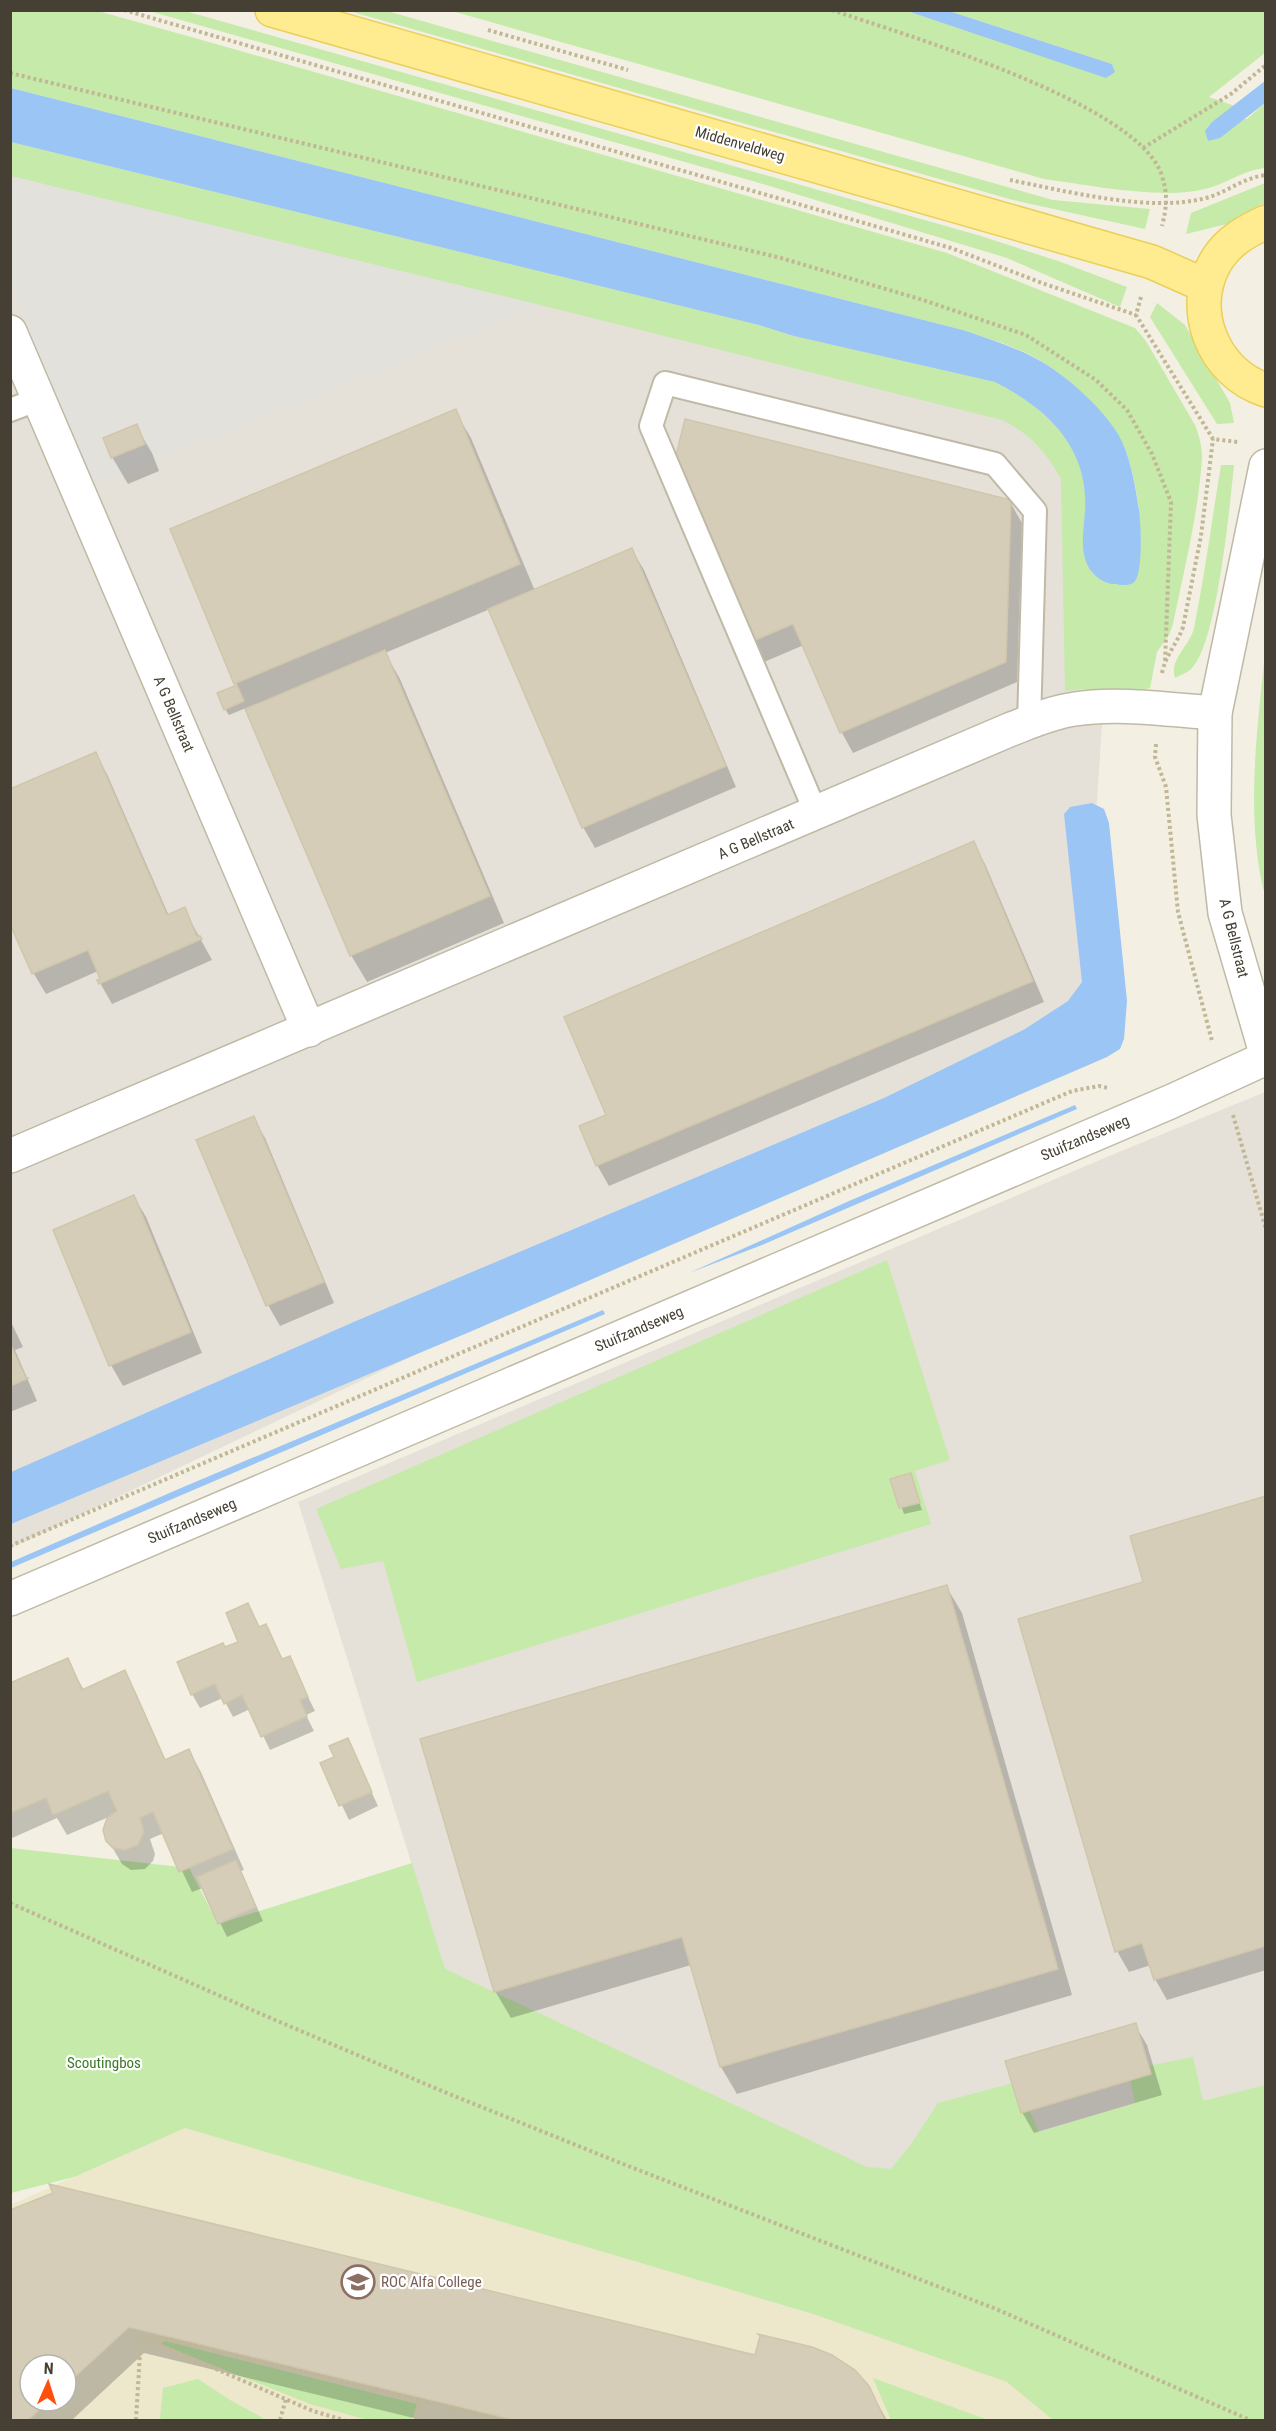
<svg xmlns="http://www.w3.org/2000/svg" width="1276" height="2431" font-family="'Roboto Condensed',sans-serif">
<rect width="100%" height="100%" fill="#f3f0e3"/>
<!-- industrial -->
<g fill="#e5e1d9">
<polygon points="11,116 1015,366 1113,559 1094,845 1095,1030 11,1548"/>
<polygon points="1265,1092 1265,2419 450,1986 298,1502 1114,1154"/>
</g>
<!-- education -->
<path fill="#ede7cc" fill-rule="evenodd" d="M185,2128L813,2314L1008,2380L1054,2420H11L10,2205ZM30,2365H66V2401H30Z"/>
<!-- green -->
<g fill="#c5eaa9">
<path d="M11,11H98L216,44L947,253L1135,328L1146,341L1195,425C1199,435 1202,446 1202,457C1199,511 1184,570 1173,624L1169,635L1157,652L1150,688L1146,689H1080L1065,691L1061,479C1046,451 1030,434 1002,420L540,305L11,176V142L759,325L794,336L995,382C1041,405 1086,443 1086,500C1086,528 1077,550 1094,575L1139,508C1136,490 1133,471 1127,454C1113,416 1068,375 1032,356C1011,345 986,338 963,330L11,88Z"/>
<polygon points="149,11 185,11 981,236 1061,262 1127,287 1120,307 1007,258 756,182"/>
<polygon points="349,11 387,11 1053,200 1150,209 1145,229 1013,200"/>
<path d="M452,11H907L1069,64L1115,72L1112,64L949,11H1265V53L1209,97L1235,106L1212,122L1247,119L1265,103V168C1243,170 1226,184 1205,189C1162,200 1089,185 1044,179Z"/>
<polygon points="1265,183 1265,204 1261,204 1227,224 1186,234 1191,213"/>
<polygon points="1157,303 1185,325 1230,403 1234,423 1217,424 1150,317"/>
<path d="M1221,465H1234C1230,504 1217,646 1191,669C1187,673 1180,675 1175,678C1169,659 1190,646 1194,628C1205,574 1212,519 1221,465Z"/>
<path d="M1265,653V896C1245,818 1257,732 1265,653Z"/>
<polygon points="887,1260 950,1460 915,1471 931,1524 417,1682 383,1561 341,1569 316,1509"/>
<polygon points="11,1848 189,1868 218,1924 412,1863 445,1969 867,2167 891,2169 911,2144 938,2103 1017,2082 1039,2132 1135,2103 1128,2070 1193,2057 1203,2101 1265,2085 1265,2420 1053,2420 1007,2382 813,2314 185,2128 74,2177 11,2193"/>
<polygon points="165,2341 417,2404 412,2420 368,2420 310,2404 160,2344"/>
<polygon points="873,2378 988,2420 891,2420"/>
<polygon points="198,2379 230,2400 263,2418 263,2420 164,2420 160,2418 163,2388"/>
</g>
<!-- parking -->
<polygon fill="#e3e1dc" points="10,176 540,305 95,485 11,285"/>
<!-- water -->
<g fill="#9bc5f4">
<polygon points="907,11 949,11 1112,64 1115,72 1106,78"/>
<polygon points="1265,81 1265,103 1220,138 1208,141 1205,131 1212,122"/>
<path d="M11,88L963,330C986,338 1009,345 1031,356C1061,370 1101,406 1118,434C1130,455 1134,480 1138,504C1141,517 1144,577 1133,583C1128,586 1120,585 1115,584C1104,584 1095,577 1089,568C1079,551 1084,529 1085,510C1089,448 1047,408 995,382L794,336L759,325L11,142Z"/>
<polygon points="1092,803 1104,809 1109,823 1127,1001 1124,1039 1120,1049 1107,1057 472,1331 11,1524 11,1472 356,1321 884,1098 1025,1029 1068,1001 1082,982 1064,814 1070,807"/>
<polygon points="1075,1105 1077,1109 762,1245 689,1273 849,1201"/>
<polygon points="603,1310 605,1314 11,1568 11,1562 181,1488"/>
</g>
<!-- shadow -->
<g fill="#0003" fill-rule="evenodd">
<polygon points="455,411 471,438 535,591 632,550 644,570 736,787 595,848 583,827 490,609 385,653 400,679 504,923 367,982 351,955 246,708 229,715 225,709 237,686 236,683"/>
<polygon points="136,426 152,453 159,471 128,484 112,457"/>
<polygon points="1010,502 1022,523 1017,682 853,753 842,733 804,645 764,662 752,642"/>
<polygon points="95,753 107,774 169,916 184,909 212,960 112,1004 99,981 102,980 98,971 46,994 34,974 10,920"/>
<polygon points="973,843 985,864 1044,1002 609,1186 597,1165 608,1116"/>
<polygon points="253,1117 265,1138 334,1303 280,1326 268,1305 198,1140"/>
<polygon points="134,1197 146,1217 202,1353 123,1386 111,1365"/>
<polygon points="10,1320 23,1347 15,1350 37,1401 10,1412"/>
<polygon points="910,1475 922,1510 904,1514 892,1480"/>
<polygon points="1266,1497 1266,1970 1167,2000 1155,1979 1151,1965 1129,1972 1117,1951 1145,1583"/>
<polygon points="946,1586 962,1613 1072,1995 737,2094 721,2067 691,1965 511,2018 495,1991"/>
<polygon points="248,1605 260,1628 266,1626 283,1660 289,1658 315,1711 306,1715 314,1731 270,1750 250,1709 233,1717 223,1698 200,1708 192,1694 225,1649 240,1643"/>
<polygon points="67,1660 84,1690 124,1672 136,1693 166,1761 189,1751 201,1772 244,1870 241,1871 263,1921 227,1937 203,1888 192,1892 164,1833 150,1839 155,1854 153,1861 145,1869 131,1870 122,1864 105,1835 111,1816 67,1835 57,1818 10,1839 10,1685"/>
<polygon points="347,1740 378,1806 349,1820 322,1764 336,1757"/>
<polygon points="1135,2025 1147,2045 1162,2095 1034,2133 1022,2112"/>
<path d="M10,2212L868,2387L887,2420H422L144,2353L72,2420H10ZM30,2365H66V2401H30Z"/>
</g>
<!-- building -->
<g fill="#d5cdb8" stroke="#d0c6ab" stroke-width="1.5">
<polygon points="456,409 520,564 234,684 170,529"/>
<polygon points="685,419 1011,500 1006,662 840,733 793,624 751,642 674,464"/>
<polygon points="137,424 145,444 111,458 103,438"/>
<polygon points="632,548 726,766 582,828 488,609"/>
<polygon points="385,650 490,896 350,956 245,709"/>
<polygon points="237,685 244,701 224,710 217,693"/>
<polygon points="96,752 167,915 185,907 197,937 200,936 202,939 99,984 97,980 100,979 88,950 32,974 10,924 10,789"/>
<polygon points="974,841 1033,981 596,1166 579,1126 606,1115 564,1017"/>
<polygon points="254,1116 324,1282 266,1306 196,1140"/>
<polygon points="134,1195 191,1332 109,1366 53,1230"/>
<polygon points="10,1343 26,1378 29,1378 10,1386"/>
<polygon points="911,1473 920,1503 899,1508 890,1479"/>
<polygon points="1266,1496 1266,1946 1154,1980 1142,1943 1115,1952 1018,1619 1143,1582 1130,1536"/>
<polygon points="947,1585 1058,1969 720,2067 682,1937 494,1992 420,1739"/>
<polygon points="248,1603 259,1627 266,1624 282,1659 290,1656 308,1697 300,1700 307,1716 261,1737 242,1695 224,1704 215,1684 191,1695 177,1662 223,1643 225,1647 238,1642 226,1613"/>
<polygon points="68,1658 82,1690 125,1670 165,1760 189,1749 233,1849 179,1872 153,1812 140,1818 144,1832 138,1845 124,1850 113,1848 106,1841 103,1830 107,1818 117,1811 108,1791 53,1815 46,1798 10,1813 10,1683"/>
<polygon points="348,1738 372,1792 339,1806 320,1763 334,1757 329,1746"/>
<polygon points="236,1860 256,1907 218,1924 197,1877"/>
<polygon points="1136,2023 1151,2074 1021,2113 1005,2061"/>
<polygon points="49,2184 755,2355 760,2336 758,2334 812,2347 832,2355 855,2370 869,2386 885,2420 514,2420 129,2327 66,2385 66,2365 30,2365 30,2401 49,2401 28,2420 10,2420 10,2210 53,2193"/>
</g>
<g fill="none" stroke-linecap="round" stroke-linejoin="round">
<!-- service casing -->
<g stroke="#bfb9a6" stroke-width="26">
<g id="service">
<polyline points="10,410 39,399"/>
<polyline points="816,813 651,426 665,383 995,464 1035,511 1029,723"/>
</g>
</g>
<!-- minor casing -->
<g stroke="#bfb9a6" stroke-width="36">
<g id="minor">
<polyline points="10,332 309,1030"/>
<path d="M10,1156L1009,730C1030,722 1052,712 1075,709C1117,702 1171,710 1215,713"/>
<polyline points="10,1599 1170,1102 1266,1058"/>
</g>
</g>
<!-- tertiary casing -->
<g stroke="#bfb9a6" stroke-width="36">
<polyline id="tertiary" points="1266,466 1215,713 1214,815 1225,913 1266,1053"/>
</g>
<!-- primary casing -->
<g stroke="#eacf5a" stroke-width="36">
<g id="primary">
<polyline points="272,10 1152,262 1206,286"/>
<path d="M1266,222C1247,231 1230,240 1218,258C1186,306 1212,373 1266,390"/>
</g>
</g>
<!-- path -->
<g stroke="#c1b796" stroke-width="4" stroke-dasharray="3 3" stroke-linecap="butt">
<polyline points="124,10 951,248 1042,283 1136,315"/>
<path d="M832,10C904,35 1133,101 1161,173C1168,193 1167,206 1162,226"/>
<polyline points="488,30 628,70"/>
<polyline points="10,73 781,258 923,300 1026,335 1096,380 1127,410 1152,454 1171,502 1165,662"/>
<polyline points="1143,148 1231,94 1266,65"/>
<path d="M1010,180C1066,191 1150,213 1206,198C1228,192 1242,178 1266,175"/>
<polyline points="1141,297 1136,315 1213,439 1238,442"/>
<path d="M1162,673C1166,654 1177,644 1183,627L1201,536L1213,439"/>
<polyline points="1156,744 1155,757 1166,787 1178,912 1212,1041"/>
<polyline points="1233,1115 1266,1229"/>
<polyline points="10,1546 1072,1091 1099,1086 1108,1088"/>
<polyline points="10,1903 261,2014 442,2091 623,2164 996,2309 1250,2420"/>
<polyline points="141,2336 172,2340 502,2420"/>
<polyline points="144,2338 313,2411 344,2420"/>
<polyline points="136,2420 141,2336"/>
<polyline points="280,2420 286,2399"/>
<polyline points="416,2420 420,2401"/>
<polyline points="452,2420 455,2409"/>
</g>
<!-- service -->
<use href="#service" stroke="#fff" stroke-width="22"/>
<!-- minor -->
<use href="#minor" stroke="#fff" stroke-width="33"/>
<!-- tertiary -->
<use href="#tertiary" stroke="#fff" stroke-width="33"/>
<!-- primary -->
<use href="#primary" stroke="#ffec90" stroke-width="33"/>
</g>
<!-- icons -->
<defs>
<g id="university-ring" transform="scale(1.725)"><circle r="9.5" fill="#fff" stroke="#8d6e63" stroke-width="1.5"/><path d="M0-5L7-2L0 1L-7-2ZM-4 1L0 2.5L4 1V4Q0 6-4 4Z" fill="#8d6e63"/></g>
</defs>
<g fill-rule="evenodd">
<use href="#university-ring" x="358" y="2282"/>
</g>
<g text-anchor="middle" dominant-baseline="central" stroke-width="4.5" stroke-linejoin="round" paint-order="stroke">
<!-- street labels -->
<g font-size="15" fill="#454033" stroke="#fff">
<text transform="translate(740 144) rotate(16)">Middenveldweg</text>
<text transform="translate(174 714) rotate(67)">A G Bellstraat</text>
<text transform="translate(756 839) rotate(-23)">A G Bellstraat</text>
<text transform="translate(1234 938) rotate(76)">A G Bellstraat</text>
<text transform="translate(1085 1138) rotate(-23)">Stuifzandseweg</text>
<text transform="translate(639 1329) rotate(-23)">Stuifzandseweg</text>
<text transform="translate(192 1521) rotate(-23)">Stuifzandseweg</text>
</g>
<!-- park labels -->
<g font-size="15" fill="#3a7924" stroke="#fff">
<text x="104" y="2063">Scoutingbos</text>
</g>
<!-- education labels -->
<g font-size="15" fill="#785e54" stroke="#fff" text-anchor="start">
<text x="381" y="2282">ROC Alfa College</text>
</g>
</g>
<!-- border -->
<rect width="1276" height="2431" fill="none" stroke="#454033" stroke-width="24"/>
<!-- north arrow -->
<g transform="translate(48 2383) rotate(3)"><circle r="28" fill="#ffffff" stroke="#b5b3ad" stroke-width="1.5"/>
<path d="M0-4.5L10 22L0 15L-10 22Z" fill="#ff4e0e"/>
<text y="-9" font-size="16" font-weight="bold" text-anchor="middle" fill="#454033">N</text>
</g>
</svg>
